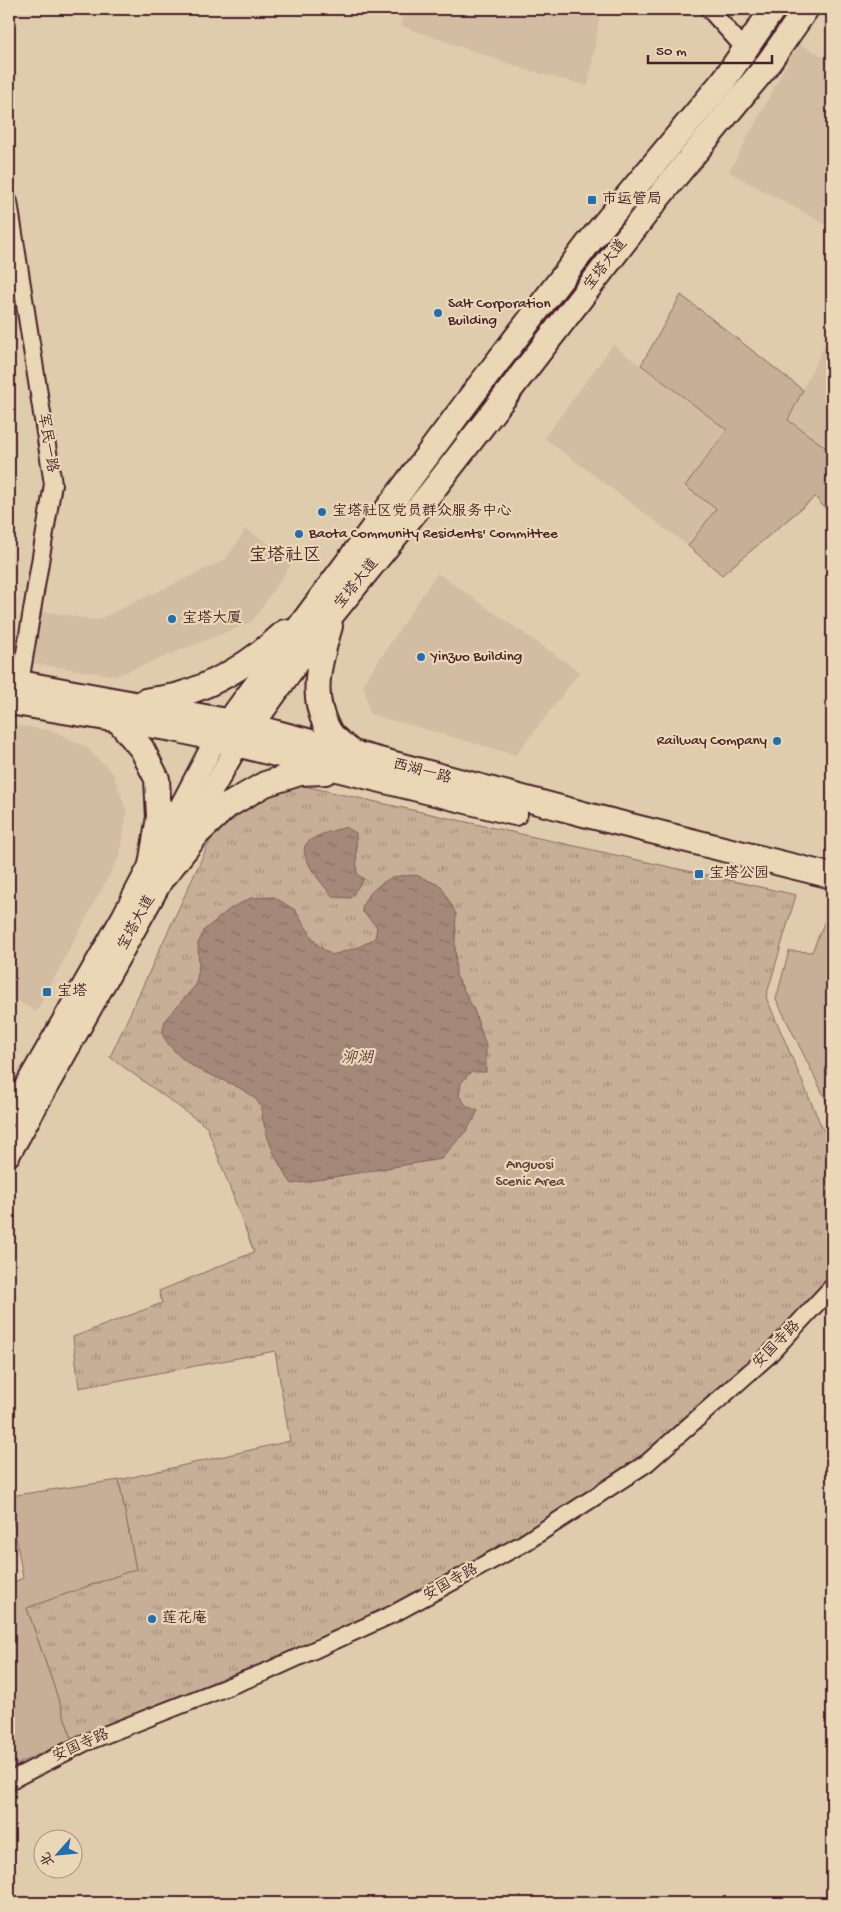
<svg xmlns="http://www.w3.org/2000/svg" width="841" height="1912" font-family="'Gochi Hand','LXGW WenKai TC',sans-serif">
<defs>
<pattern id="park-tufts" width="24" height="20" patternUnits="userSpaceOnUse" patternTransform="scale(1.25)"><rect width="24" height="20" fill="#c7af97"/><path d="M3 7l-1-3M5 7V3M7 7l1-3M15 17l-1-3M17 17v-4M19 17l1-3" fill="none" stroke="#a48e7b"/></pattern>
<pattern id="water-ripples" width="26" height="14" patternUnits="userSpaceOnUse" patternTransform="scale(1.25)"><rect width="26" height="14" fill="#a48879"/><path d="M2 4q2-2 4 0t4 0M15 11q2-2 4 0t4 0" fill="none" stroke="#886f63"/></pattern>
</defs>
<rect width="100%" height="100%" fill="#dfccad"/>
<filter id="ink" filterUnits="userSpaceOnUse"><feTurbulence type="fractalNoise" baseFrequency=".02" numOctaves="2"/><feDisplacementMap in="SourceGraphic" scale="10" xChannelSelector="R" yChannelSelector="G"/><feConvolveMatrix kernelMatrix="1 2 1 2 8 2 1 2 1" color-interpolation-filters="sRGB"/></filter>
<g filter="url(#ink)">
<!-- built -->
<g fill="#d3bda2">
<polygon points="404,9 601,9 588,86 527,70 401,26"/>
<polygon points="798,43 832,61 832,228 729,172"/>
<polygon points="832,329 832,452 788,420"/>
<polygon points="613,345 727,430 685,486 716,509 688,546 544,438"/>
<polygon points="246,529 294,560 252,622 116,676 32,663 40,611 97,620 225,560"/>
<polygon points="437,573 580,672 516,755 370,714 363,684"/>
<polygon points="9,724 53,731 86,747 113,773 127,812 120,855 36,1012 9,995"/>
</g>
<!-- grass -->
<g fill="#c7af97" stroke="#886761">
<polygon points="681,295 803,390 788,420 832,452 832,516 815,497 722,575 688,546 716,509 685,486 727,430 641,365"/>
<polygon points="827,916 832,918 832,1112 776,999 789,951 812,952"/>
<polygon points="119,1480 136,1569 27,1608 72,1739 9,1768 9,1584 23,1578 9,1496"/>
</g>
<!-- park -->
<polygon fill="url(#park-tufts)" stroke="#886761" points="295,784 796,895 766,997 823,1130 832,1139 832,1273 825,1284 761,1353 639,1458 518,1537 393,1608 262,1666 72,1739 27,1608 136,1569 119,1480 290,1441 275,1351 79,1388 73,1337 162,1303 159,1291 254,1252 207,1127 110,1057 214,832 253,799"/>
<!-- water -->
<g fill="url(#water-ripples)" stroke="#805e5a">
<path d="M346,827L356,833L357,874L364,879L350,898L333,897C325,887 297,856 306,844C315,834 334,831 346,827Z"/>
<path d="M416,875L441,886L456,914L455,941L456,975L474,1010L486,1046V1072H471L461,1083L459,1096L467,1106L478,1111L467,1130L441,1159L292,1184C279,1166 269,1146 264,1124C262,1119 263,1110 260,1105C251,1088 211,1077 194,1067C181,1059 169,1047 162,1034L165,1020L195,986L199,969L198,944L204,930L231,908L251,898L274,897L295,910L317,945L332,955L359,947L375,938L377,927L362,911C362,897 379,884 391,878C398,875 408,876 416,875Z"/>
</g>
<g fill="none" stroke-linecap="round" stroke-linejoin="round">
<!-- minor casing -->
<g stroke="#4a1f2b" stroke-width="20">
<g id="minor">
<polyline points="709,9 745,49"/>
<polyline points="9,202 53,484 20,683"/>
<polyline points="9,1781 84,1743 268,1671 393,1614 524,1543 647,1463 768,1356 832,1287"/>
</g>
</g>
<!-- tertiary casing -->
<g stroke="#4a1f2b" stroke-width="25">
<g id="tertiary">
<polyline points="9,1115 123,916 216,739"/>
<polyline points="9,1155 238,744"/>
</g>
</g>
<!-- secondary casing -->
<g stroke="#4a1f2b" stroke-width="28">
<g id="secondary">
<path d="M330,626C319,663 308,699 331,734C336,740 345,746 351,752"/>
<polyline points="9,681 243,724 591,816 832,876"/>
<path d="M145,701C156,699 168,698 179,695C219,683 255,660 285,632"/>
<polyline points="9,702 179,730 515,813"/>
<polyline points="118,720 142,749 157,779 159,817 151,865"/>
<polyline points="216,739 473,394 591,240 724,80 773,9"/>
<polyline points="238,744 321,628 432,491 661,194 764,69 806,9"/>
<polyline points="165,875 198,833 227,806 265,784 300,773 325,772"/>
</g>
</g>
<!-- minor -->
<use href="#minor" stroke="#e9d7b5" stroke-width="16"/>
<!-- tertiary -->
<use href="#tertiary" stroke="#e9d7b5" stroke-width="21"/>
<!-- secondary -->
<use href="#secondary" stroke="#e9d7b5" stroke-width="24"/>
</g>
</g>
<!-- markers -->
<g fill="#1f6fb2" stroke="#e9d7b5" stroke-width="2">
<rect x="587" y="195" width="10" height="10" rx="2.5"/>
<circle cx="438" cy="313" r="5"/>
<circle cx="322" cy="512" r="5"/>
<circle cx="299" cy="534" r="5"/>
<circle cx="172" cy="619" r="5"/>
<circle cx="421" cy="657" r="5"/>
<circle cx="777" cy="741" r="5"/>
<rect x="694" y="869" width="10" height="10" rx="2.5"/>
<rect x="42" y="987" width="10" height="10" rx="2.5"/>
<circle cx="152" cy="1619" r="5"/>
</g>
<g text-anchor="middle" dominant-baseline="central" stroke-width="4.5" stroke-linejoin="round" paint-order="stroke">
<!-- poi labels -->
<g font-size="15" fill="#4a1f2b" stroke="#e9d7b5" text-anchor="start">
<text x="602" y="200">市运管局</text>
<text x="448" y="304">Salt Corporation<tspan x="448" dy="17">Building</tspan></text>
<text x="332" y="512">宝塔社区党员群众服务中心</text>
<text x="309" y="534">Baota Community Residents' Committee</text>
<text x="182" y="619">宝塔大厦</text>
<text x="431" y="657">Yinzuo Building</text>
<text x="767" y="741" text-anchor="end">Railway Company</text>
<text x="709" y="874">宝塔公园</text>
<text x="57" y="992">宝塔</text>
<text x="162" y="1619">莲花庵</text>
</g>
<!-- street labels -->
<g font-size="15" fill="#4a1f2b" stroke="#e9d7b5">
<text transform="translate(606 265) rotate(-52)">宝塔大道</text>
<text transform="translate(47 443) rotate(81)">军民一路</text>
<text transform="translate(357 584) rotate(-51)">宝塔大道</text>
<text transform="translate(422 772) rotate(15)">西湖一路</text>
<text transform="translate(137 923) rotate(-61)">宝塔大道</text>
<text transform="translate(777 1345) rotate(-45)">安国寺路</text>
<text transform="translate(451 1583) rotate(-29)">安国寺路</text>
<text transform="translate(81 1746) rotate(-24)">安国寺路</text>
</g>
<!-- park labels -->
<g font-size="15" fill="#633c41" stroke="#e9d7b5">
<text x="530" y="1165">Anguosi<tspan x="530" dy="17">Scenic Area</tspan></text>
</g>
<!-- water labels -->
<g font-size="16" font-style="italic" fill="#60393e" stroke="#e9d7b5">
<text x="357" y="1059">泖湖</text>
</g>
<!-- quarter labels -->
<g font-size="18" fill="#4a1f2b" stroke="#e9d7b5">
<text x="285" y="556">宝塔社区</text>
</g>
</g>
<!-- margin -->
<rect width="841" height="1912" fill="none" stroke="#e9d7b5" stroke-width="30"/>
<rect x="15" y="15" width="811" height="1882" fill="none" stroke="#4a1f2b" stroke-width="2" filter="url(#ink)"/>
<!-- north arrow -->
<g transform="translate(58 1854) rotate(243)"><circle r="24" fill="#e9d7b5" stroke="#a98d7e"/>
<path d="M0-4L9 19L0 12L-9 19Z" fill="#1f6fb2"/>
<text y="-8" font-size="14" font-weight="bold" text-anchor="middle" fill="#4a1f2b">北</text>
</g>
<!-- scale -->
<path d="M648 55v8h124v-8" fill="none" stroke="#4a1f2b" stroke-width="2.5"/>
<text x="656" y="55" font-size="15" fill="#4a1f2b" stroke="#e9d7b5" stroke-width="4" paint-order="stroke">50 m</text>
</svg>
